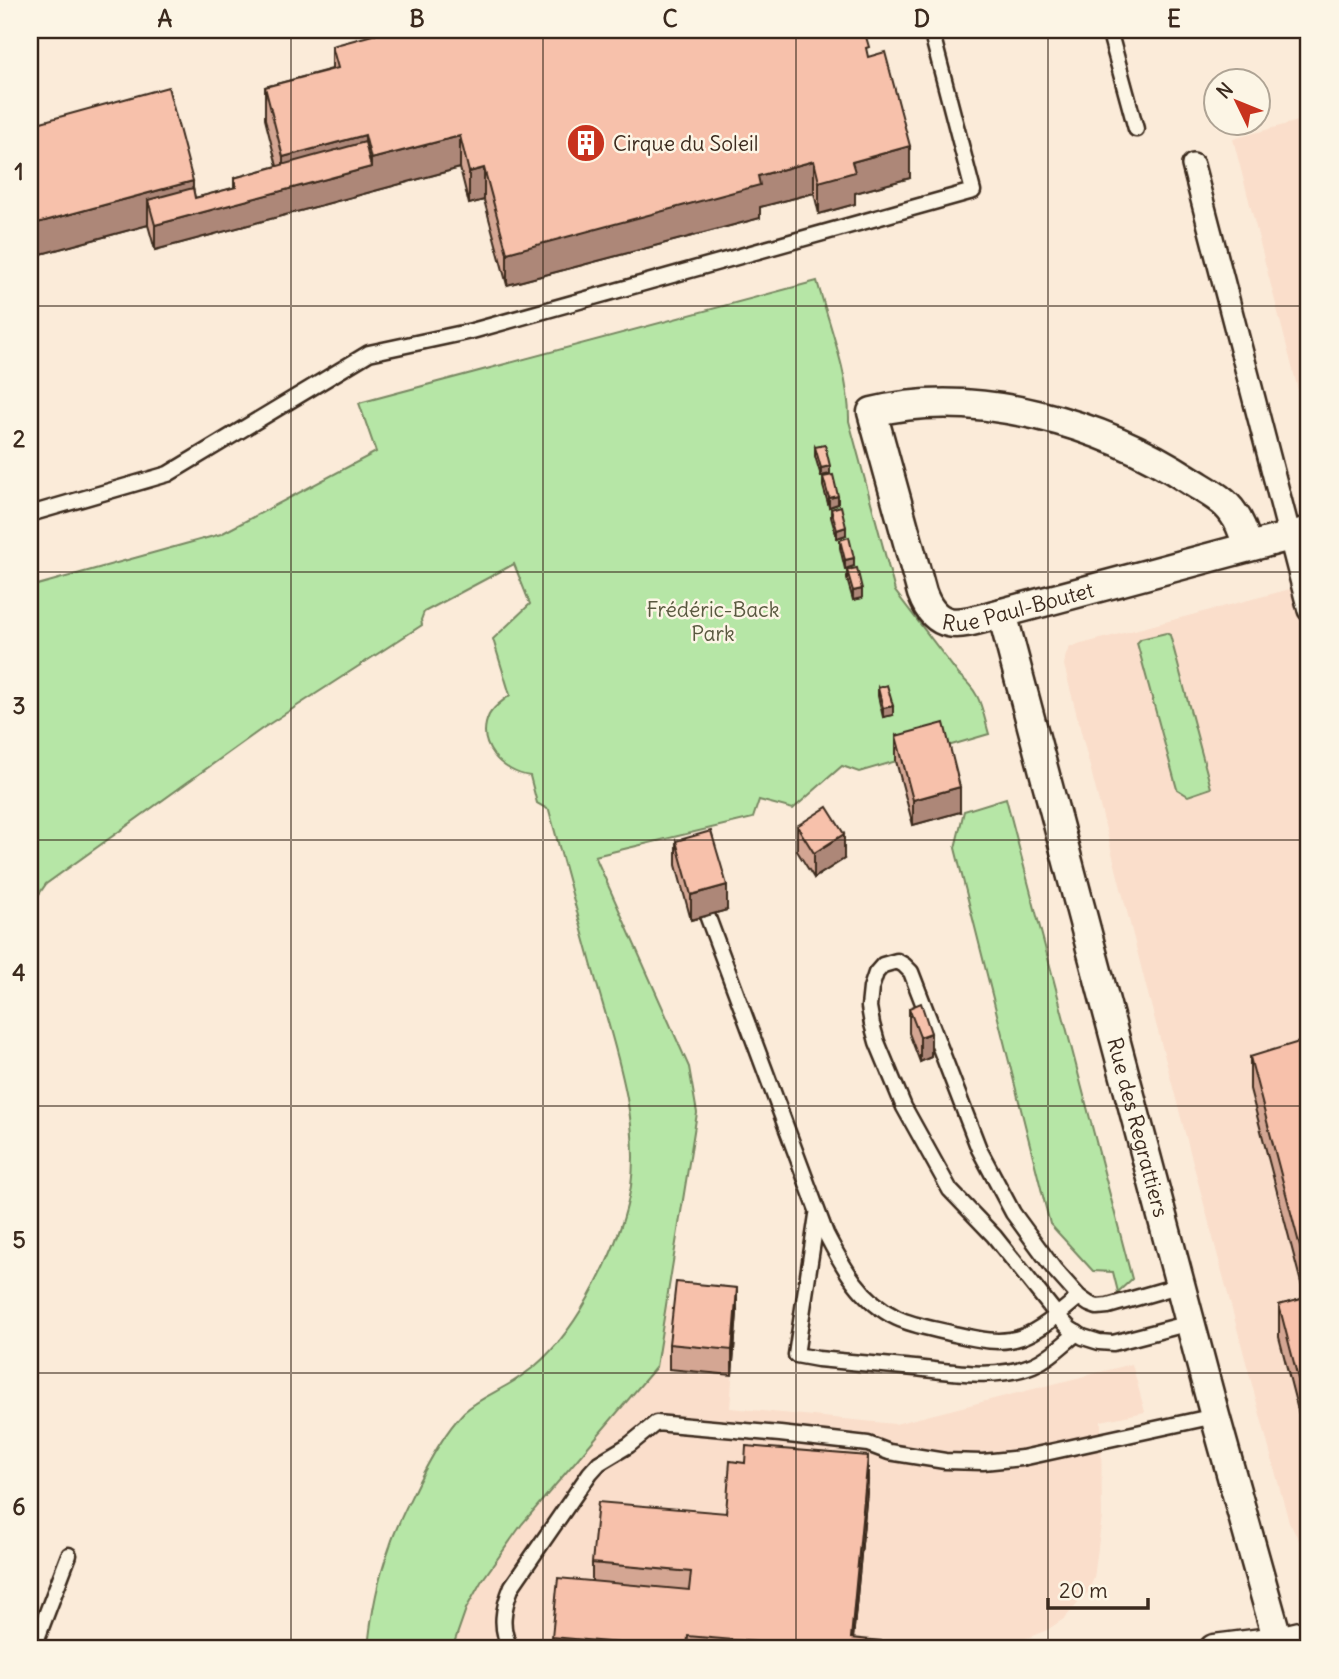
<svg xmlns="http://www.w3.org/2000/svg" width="1339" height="1679" font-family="Delius,sans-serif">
<rect width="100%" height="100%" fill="#fbebd9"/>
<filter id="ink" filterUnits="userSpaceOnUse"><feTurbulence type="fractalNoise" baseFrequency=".0143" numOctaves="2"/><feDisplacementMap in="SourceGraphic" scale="14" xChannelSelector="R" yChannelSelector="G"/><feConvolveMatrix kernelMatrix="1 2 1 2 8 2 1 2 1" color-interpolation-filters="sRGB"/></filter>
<g filter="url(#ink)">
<!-- built -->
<g fill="#fadecb">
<polygon points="1309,118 1309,432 1233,139"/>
<polygon points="1309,584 1309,1554 1300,1542 1289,1522 1279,1486 1147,990 1064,665 1066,654 1070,647"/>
<polygon points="666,1306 737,1313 730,1408 895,1424 1132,1364 1145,1412 1101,1421 1102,1517 1094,1578 1088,1592 1065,1618 1047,1630 1027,1638 987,1649 452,1649 466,1609 481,1582 522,1524 656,1367"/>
</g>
<!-- green -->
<g fill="#b6e6a6" stroke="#788862" stroke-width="2">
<path d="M817,281C829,323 850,379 849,421L895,591L959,675C982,694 981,707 989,734L859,772L842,766L793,809L759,800L753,818L595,856L689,1067L697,1113L656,1367L522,1524L481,1582L466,1609L452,1649H368C371,1614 378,1579 390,1546C397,1524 408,1504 418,1483C431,1458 445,1432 464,1412C477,1400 494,1393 509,1384C518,1379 527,1372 535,1366C579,1329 622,1243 631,1186C641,1119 612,1038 594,974C579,919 564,865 549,810L537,803L530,776C502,772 475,745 489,715C494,706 503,701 510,695L493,639L530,604L514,564L424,612L421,620L422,625L263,728L46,884L30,907V587L221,534L376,452L359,403Z"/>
<polygon points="1166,633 1170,635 1211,788 1188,796 1177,789 1137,643 1141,639"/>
<polygon points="1006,798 1132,1279 1118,1292 1113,1272 1093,1271 1050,1224 955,848 964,811"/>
</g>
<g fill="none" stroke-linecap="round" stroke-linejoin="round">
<!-- service casing -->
<g stroke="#3b2a1e" stroke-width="19">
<g id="service">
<polyline points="1109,30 1136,129"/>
<polyline points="30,514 168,474 369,353 472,331 973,191 931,30"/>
<path d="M707,915L826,1234C843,1267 861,1301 897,1318C914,1326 935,1329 954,1334C976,1339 1000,1345 1022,1337C1043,1329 1062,1311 1079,1297"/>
<path d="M817,1215L796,1355L818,1359C851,1362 883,1365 915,1368C954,1372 997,1380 1033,1365C1050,1358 1063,1344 1077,1333"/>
<polyline points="1181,1285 1108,1306 1097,1307 1089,1304 1079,1297 1054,1269 1013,1213 979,1149 911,972 904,965 897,961 883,965 876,973 871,988 869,1007 872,1024 877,1042 904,1107 950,1190 994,1236 1057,1315 1070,1329 1083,1337 1099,1342 1113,1343 1190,1323"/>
<polyline points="33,1649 69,1555"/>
<path d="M511,1649C499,1628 503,1608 512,1586L590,1473L599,1463L629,1445L656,1423L780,1434L868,1444L889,1452L945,1461L983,1462L1022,1458L1215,1416"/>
</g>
</g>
<!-- pedestrian casing -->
<g stroke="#3b2a1e" stroke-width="26">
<polyline id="pedestrian" points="1193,165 1309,610"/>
</g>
<!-- minor casing -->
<g stroke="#3b2a1e" stroke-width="33">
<g id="minor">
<path id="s1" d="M1248,547C1244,535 1241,523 1233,513C1224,499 1205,490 1191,481C1103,423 976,386 872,412L922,593C938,637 966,622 1002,613L1309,531"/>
<path id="s2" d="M1002,613L1215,1416L1278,1641"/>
<polyline points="1214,1649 1278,1641 1309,1634"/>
</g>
</g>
<!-- service -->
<use href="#service" stroke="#fcf5e5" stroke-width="14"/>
<!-- pedestrian -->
<use href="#pedestrian" stroke="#fcf5e5" stroke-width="21"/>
<!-- minor -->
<use href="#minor" stroke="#fcf5e5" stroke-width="28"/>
</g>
<!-- wall -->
<g fill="#d4a693" stroke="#3b2a1e" stroke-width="2">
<polygon points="332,46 869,57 910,178 855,193 855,204 819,214 814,193 760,207 760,218 507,285 484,200 469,204 460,168 155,250 148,225 30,257 30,125 193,188 195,198 234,188 234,178 277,166 265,119 265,87 332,69"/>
<polygon points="815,447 830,474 821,476 815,456"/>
<polygon points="823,477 838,504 829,507 823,486"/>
<polygon points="831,509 846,535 837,538 831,517"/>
<polygon points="840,540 854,566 845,569 840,548"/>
<polygon points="847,570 862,598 853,600 847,579"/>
<polygon points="878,688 893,715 883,717 878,696"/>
<polygon points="896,736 960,812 913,825 896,761"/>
<polygon points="797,826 844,859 814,878 797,851"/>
<polygon points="676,841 727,910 691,920 676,865"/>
<polygon points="909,1008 931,1057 920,1062 909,1033"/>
<polygon points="1250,1057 1309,1080 1309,1453 1279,1337 1279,1305 1305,1298 1250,1089"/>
<polygon points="737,1313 732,1375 669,1369 669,1344"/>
<polygon points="868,1481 853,1639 881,1649 552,1649 552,1637 592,1581 592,1563 726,1513"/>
</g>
<!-- shaded-wall -->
<g fill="#ad8778" stroke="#3b2a1e" stroke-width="2">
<polygon points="365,135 365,167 283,189 283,157"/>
<polygon points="460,136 460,168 155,250 155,225 371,167 371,159"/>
<polygon points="910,146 910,178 855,193 855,204 819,214 819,182 852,162"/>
<polygon points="814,161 814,193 760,207 760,218 507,285 507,253 758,176"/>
<polygon points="484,168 484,200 469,204 469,172"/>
<polygon points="193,181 193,213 148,200 148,225 30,257 30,225"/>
<polygon points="34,360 34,392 30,393 30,361"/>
<polygon points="830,466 830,474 821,476 821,468"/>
<polygon points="838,496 838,504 829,507 829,498"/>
<polygon points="846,527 846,535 837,538 837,530"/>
<polygon points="854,558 854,566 845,569 845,560"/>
<polygon points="862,589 862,598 853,600 853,591"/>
<polygon points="893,706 893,715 883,717 883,708"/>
<polygon points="960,787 960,812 913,825 913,800"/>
<polygon points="844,834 844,859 814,878 814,853"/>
<polygon points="727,885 727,910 691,920 691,895"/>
<polygon points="931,1033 931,1057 920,1062 920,1037"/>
<polygon points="737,1288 737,1313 732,1375 732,1350"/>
<polygon points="868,1456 868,1481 852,1649 851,1638"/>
</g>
<!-- building -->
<g fill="#f7c1ab" stroke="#3b2a1e" stroke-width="2">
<polygon points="391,30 864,30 869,47 866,48 868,57 885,52 910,146 852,162 855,172 819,182 814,161 758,176 760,185 507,253 484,168 469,172 460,136 371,159 365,135 283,157 265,87 338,68 332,46"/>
<polygon points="168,87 193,181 30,225 30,125"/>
<polygon points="365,142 371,167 155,225 148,200 193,188 195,198 236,187 234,178"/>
<polygon points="30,344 34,360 30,361"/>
<polygon points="825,445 830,466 821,468 815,447"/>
<polygon points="833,475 838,496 829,498 823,477"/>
<polygon points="841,506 846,527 837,530 831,509"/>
<polygon points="849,537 854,558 845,560 840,540"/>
<polygon points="857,568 862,589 853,591 847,570"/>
<polygon points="887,685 893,706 883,708 878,688"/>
<polygon points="944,723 960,787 913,800 896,736"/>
<polygon points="827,807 844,834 814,853 797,826"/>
<polygon points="711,831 727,885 691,895 676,841"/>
<polygon points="921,1003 931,1033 920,1037 909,1008"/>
<polygon points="1299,1042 1309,1080 1309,1281 1250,1057"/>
<polygon points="676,1282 737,1288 732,1350 669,1344"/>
<polygon points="1309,1297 1309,1421 1279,1305"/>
<polygon points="746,1446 868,1456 851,1638 881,1641 880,1649 816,1649 816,1647 688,1636 687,1649 552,1637 558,1578 689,1590 691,1572 592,1563 598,1502 726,1513 730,1461 745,1463"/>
</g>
</g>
<!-- grid -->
<path fill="none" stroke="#3b2a1e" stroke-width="2" stroke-opacity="0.55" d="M291,30V1649M543,30V1649M796,30V1649M1048,30V1649M30,306H1309M30,572H1309M30,840H1309M30,1106H1309M30,1373H1309"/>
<!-- icons -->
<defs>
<g id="building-disc" transform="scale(2.0125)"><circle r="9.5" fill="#c8321e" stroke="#fcf5e5"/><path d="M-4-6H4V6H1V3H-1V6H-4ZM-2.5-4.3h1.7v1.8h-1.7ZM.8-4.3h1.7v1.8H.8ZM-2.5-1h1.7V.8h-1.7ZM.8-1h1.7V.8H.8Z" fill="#fff"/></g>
</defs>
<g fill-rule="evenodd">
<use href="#building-disc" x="586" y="143"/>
</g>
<g text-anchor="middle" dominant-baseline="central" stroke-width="5" stroke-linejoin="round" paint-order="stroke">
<!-- poi labels -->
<g font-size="21" fill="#3b2a1e" stroke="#fcf5e5" text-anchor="start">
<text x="613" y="143">Cirque du Soleil</text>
</g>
<!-- street labels -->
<g font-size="21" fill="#3b2a1e" stroke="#fcf5e5">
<text stroke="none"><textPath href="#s1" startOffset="726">Rue Paul-Boutet</textPath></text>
<text stroke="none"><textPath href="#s2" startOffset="532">Rue des Regrattiers</textPath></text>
</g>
<!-- park labels -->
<g font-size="21" fill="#5a5940" stroke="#fcf5e5">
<text x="713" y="609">Frédéric-Back<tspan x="713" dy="24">Park</tspan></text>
</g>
</g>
<!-- margin -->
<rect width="1339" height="1679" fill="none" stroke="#fcf5e5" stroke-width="77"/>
<!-- north arrow -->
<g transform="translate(1237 102) rotate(313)"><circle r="33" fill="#fcf5e5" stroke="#afa495" stroke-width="2"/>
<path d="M0-5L12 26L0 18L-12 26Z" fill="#c8321e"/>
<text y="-10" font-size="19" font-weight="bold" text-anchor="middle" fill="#3b2a1e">N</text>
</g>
<!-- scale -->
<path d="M1048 1598v10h100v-10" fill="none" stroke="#3b2a1e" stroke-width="3.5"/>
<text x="1059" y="1598" font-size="21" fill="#3b2a1e" stroke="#fcf5e5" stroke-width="5" paint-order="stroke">20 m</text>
<rect x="38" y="38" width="1262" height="1602" fill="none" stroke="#3b2a1e" stroke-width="2.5"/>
<g font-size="23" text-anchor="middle" font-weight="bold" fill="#3b2a1e">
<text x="165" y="27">A</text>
<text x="417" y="27">B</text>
<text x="670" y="27">C</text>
<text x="922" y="27">D</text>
<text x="1174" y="27">E</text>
<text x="19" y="180">1</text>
<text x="19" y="447">2</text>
<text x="19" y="714">3</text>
<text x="19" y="981">4</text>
<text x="19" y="1248">5</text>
<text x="19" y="1515">6</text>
</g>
</svg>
